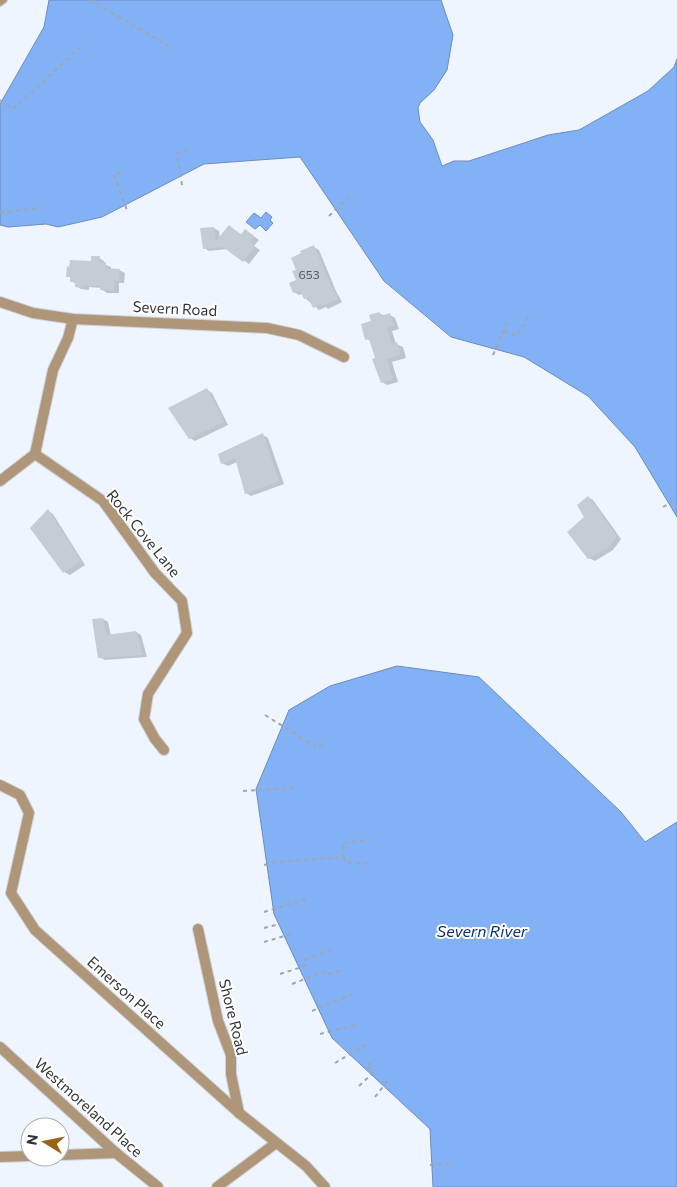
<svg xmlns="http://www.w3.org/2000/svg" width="677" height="1187" font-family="Commissioner,sans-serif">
<rect width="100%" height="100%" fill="#eff5ff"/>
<!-- water -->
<g fill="#83b1f6" stroke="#6b8cbd">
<polygon points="49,0 441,0 453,35 447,70 434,90 420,103 418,108 420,122 433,140 442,166 454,161 469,161 548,135 579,130 648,91 674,67 677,59 677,517 635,447 588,396 524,357 451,337 384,281 300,157 204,164 102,217 58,227 46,224 8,227 0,225 0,104 44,27"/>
<polygon points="266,212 272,217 270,220 273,223 266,231 260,225 255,229 246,222 254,213 261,218"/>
<polygon points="397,666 479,677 621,812 645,842 677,822 677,1187 433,1187 430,1129 332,1038 274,914 256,789 289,710 330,686"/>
</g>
<!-- shadow -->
<g fill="#0003">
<polygon points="214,228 219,231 220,238 235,230 242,235 251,234 259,240 254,246 260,250 249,264 228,249 209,251 204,248"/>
<polygon points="314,247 319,250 336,291 342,302 328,309 326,307 319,310 305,298 303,294 299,295 294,292 297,280 298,270"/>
<polygon points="99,258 104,261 104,264 111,267 111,270 119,270 125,273 124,283 119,283 119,293 107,293 101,289 101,288 89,287 89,290 81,289 76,286 76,284 71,281 71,278 68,276"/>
<polygon points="379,313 385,316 390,315 395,318 399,329 392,331 396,344 403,347 406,358 392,362 398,382 387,385 382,382 371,341 367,339 373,322"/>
<polygon points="207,390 212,393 228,425 195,441 190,438"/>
<polygon points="263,435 268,438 284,484 251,496 246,493 237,462 228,466 222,463"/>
<polygon points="588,497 593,500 621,539 613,550 595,561 589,558 586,518"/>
<polygon points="48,511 53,514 85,565 70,575 64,572 32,528"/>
<polygon points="103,619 108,622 111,636 136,632 141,635 147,657 105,660 99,657"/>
</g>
<!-- building -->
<g fill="#c6ccd5">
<polygon points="229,225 241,235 245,229 254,236 250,242 255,246 243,262 223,247 203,249 200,228 214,227 216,241"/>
<polygon points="314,245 332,288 333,288 338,299 322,306 321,304 313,308 308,297 304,299 300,290 293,293 289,283 296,280 292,271 296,270 291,258 301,253 300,251"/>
<polygon points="91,256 100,256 99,262 106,262 105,268 120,269 119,281 114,280 114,291 100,290 100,286 84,285 84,288 75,287 75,282 70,282 70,277 66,277 67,266 69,267 70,260 91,261"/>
<polygon points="379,312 381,316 390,313 394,326 387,328 392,344 397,342 401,355 387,359 393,379 381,383 372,359 375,358 369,339 365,340 361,324 371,321 369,315"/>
<polygon points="207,388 224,422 189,439 168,408"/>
<polygon points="263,433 279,481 245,494 235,458 221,464 218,454"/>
<polygon points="588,496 617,536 608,548 588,559 567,532 584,517 577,505"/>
<polygon points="48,509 81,561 63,573 30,528"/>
<polygon points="103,618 106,635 136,631 143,655 98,658 92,619"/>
</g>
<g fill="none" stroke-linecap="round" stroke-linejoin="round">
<!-- lane casing -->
<g stroke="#cdd2db" stroke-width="8">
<polyline id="lane" points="0,3 4,0"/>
</g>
<!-- street casing -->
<g stroke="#cdd2db" stroke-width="12">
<g id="street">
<polyline points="0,302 33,313 73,319 267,328 299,335 344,357"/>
<polyline points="35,454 103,501 155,573 182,601 187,633 148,694 144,719 155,739 164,750"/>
<polyline points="35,454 53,370 68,338 73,319"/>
<polyline points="0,481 35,454"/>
<polyline points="0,785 20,795 29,813 11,893 35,930 239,1113 306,1166 325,1187"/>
<polyline points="198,929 218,1021 231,1055 231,1074 239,1113"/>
<polyline points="0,1047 116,1153 158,1187"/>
<polyline points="60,1155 116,1153"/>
<polyline points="0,1157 30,1156"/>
<polyline points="217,1187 276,1143"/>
</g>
</g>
<!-- path -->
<g stroke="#a1a6ad" stroke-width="2" stroke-dasharray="4 4" stroke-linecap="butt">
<polyline points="90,0 174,49"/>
<polyline points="0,100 13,109 81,47"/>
<polyline points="121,172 114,175 128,213"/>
<polyline points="182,185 177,153 188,150"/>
<polyline points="0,213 40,208"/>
<polyline points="329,216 349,196 353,200"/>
<polyline points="504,331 517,336 528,317"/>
<polyline points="493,355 507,323"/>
<polyline points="663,507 677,499"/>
<polyline points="265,715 318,748 322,743"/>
<polyline points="243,791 292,788 291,782"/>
<polyline points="344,857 345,862 369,864"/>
<polyline points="264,865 275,862 344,857 343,843 369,840"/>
<polyline points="264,912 306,899"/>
<polyline points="264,928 280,924"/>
<polyline points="264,942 291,934"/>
<polyline points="280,974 305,966 305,960 331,949"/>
<polyline points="292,984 323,972 325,975 342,970"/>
<polyline points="312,1011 352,994"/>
<polyline points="320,1034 359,1024"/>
<polyline points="335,1063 369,1043"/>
<polyline points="359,1086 374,1072 367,1066 375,1059"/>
<polyline points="375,1097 389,1079"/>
<polyline points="430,1165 449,1163"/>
</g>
<!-- lane -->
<use href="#lane" stroke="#af9679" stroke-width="5.5"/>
<!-- street -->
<use href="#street" stroke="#af9679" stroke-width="10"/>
</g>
<g text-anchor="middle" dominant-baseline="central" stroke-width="4" stroke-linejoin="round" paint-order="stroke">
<!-- number labels -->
<g font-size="12" fill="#575b5f">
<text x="309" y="274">653</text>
</g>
<!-- street labels -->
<g font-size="15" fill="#323538" stroke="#fff">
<text transform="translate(175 308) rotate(3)">Severn Road</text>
<text transform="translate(144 533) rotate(51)">Rock Cove Lane</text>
<text transform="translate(127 992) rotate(42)">Emerson Place</text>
<text transform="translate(234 1017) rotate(76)">Shore Road</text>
<text transform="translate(89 1107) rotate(42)">Westmoreland Place</text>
</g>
<!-- water labels -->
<g font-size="16" font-style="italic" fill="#08336e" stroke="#fff">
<text x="482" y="930">Severn River</text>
</g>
</g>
<!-- north arrow -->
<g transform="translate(45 1142) rotate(280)"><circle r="24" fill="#ffffff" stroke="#adaeaf"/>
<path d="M0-4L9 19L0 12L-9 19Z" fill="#966317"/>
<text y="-8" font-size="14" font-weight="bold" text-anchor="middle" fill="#323538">N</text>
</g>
</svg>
